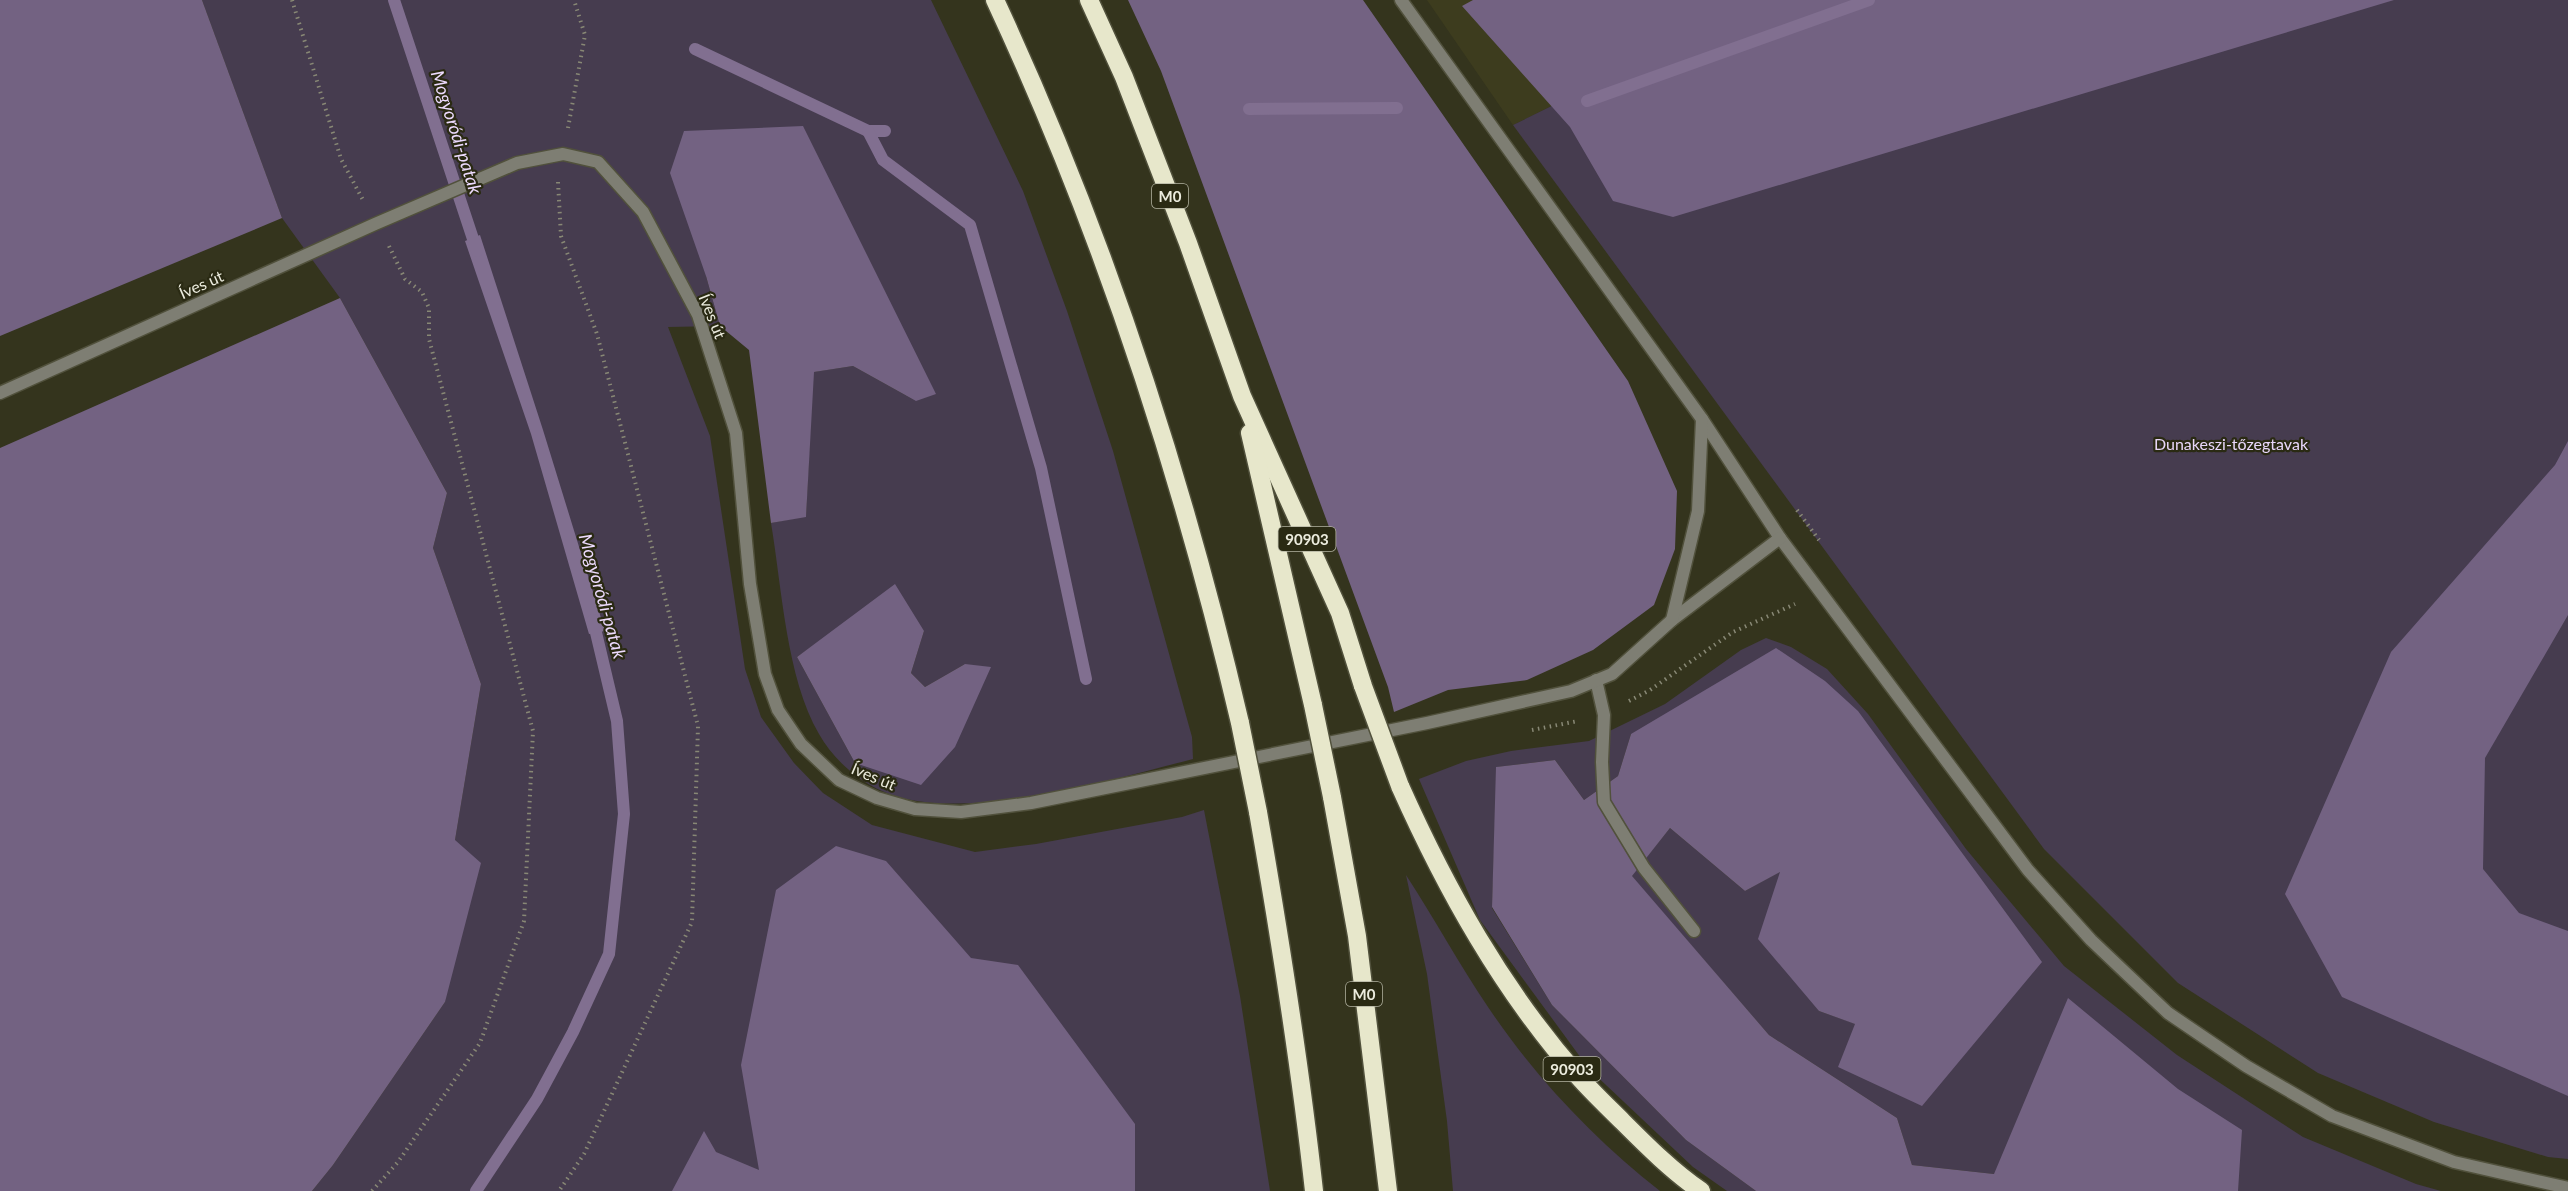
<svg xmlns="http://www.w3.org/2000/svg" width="2568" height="1191" font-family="Lato,sans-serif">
<rect width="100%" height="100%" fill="#34341d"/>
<!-- built -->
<polygon fill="#3d3c1e" points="1427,0 1835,0 1615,75 1513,125"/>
<!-- green -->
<g fill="#463c4f" fill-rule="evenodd">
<path d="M202,0H931L1023,191L1067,311L1113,451L1192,737L1193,759C1113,779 959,826 882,791C857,780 833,759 819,734C786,677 782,588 771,523L806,516L813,372L853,366L916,401L706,276L720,326L668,327L710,436L745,669L761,717L794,763L823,793L872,825L975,852L1036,844L1182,817L1204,810L1240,996L1270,1191H312L333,1165L445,1002L455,840L481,684L433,548L447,493L340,298L282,218ZM841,626L924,631L911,673L925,687L965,664L855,763L797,657Z"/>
<polygon points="1835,0 2568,0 2568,1159 2548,1157 2434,1122 2318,1073 2178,983 2044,849 1513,125 1615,75"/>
<polygon points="1766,638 1791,647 1827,669 1868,714 1966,849 2064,966 2177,1055 2303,1137 2416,1184 2441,1191 2035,1191 1994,1174 1912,1165 1897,1118 1769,1035 1631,876 1670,828 1745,891 1781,871 1819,1011 1856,1024 2041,962 1969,864 1631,734 1618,776 1584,800 1555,760 1497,767 1492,908 1552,1005 1686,1140 1756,1191 1727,1191 1693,1167 1589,1069 1480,920 1419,779 1466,761 1511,751 1589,741 1665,704 1741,650"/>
<path d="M1406,875C1434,918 1459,964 1488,1007C1535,1077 1595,1140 1660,1191H1453L1447,1121L1427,974Z"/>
</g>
<!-- forest -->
<g fill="#736282">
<polygon points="0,0 202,0 282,218 0,336"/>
<polygon points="1128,0 1363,0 1628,381 1677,491 1675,549 1654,605 1593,650 1527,680 1448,690 1394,712 1388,687 1161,71"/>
<polygon points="1473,0 2394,0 1673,217 1613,201 1570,127 1462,6"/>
<polygon points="803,126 936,394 916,401 853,366 814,372 806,517 771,523 749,350 720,326 706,276 670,173 684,131"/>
<polygon points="340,298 447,493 433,548 481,684 455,840 481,863 445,1002 333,1165 312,1191 0,1191 0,448"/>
<polygon points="2568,441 2568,615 2485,758 2483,869 2519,913 2568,931 2568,1096 2342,997 2285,894 2391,652 2555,465"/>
<polygon points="895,584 924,631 911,673 925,687 965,664 991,667 955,747 921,785 855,763 797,657"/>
<polygon points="1776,648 1825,681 1858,711 2042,962 1922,1106 1838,1067 1855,1024 1819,1011 1758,939 1780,872 1745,891 1670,828 1632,876 1769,1035 1897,1118 1912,1165 1994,1174 2068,998 2178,1089 2242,1130 2238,1191 1756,1191 1686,1140 1552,1005 1492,907 1496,767 1555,760 1584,800 1618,776 1631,734"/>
<polygon points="836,846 886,861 971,958 1018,965 1135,1124 1135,1191 672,1191 704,1131 716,1152 759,1170 741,1065 776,890"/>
</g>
<!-- water -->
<polygon fill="#816f90" points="480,235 543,430 605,631 589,634 531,434 465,241"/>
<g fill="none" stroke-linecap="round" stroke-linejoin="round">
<!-- stream -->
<g stroke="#816f90" stroke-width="12">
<polyline points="394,0 477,251"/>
<polyline points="695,49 868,131 885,131"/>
<polyline points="1587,101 1869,0"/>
<polyline points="1249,109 1397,108"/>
<polyline points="868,131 883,160 970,225 1041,468 1086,679"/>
<polyline points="476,1191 537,1099 573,1032 609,954 624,814 617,721 593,620"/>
</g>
<!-- lane casing -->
<g stroke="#51513c" stroke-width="15">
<polyline id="lane" points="1596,680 1604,715 1602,762 1604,802 1644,868 1694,931"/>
</g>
<!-- street casing -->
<g stroke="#51513c" stroke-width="15">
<g id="street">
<polyline points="1401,0 1702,419 1780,538 2028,870 2091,940 2168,1013 2246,1066 2332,1116 2454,1162 2568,1188"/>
<polyline points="0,393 375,224 517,163 563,154 598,162 643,212 698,315 736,433 750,584 765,674 778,710 801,744 839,780 877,798 915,809 961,812 1031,803 1427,723 1571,691 1612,674 1672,620 1780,538"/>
<polyline points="1672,620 1698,511 1702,419"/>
</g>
</g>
<!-- highway casing -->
<g stroke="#51513c" stroke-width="21">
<g id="highway">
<path d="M995,0C1103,232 1182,474 1240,723"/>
<polyline points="1089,0 1124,77 1188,243 1242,396 1340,613 1363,686"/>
<polyline points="1250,433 1313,705"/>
<path d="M1400,786C1446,889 1502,990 1578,1076C1592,1092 1608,1107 1623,1122C1647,1146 1673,1172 1701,1191"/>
<polyline points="1332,797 1357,936 1388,1191"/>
<path d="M1258,812C1280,938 1300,1064 1314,1191"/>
</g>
</g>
<!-- path -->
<g stroke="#888875" stroke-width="4" stroke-dasharray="1.5 4.5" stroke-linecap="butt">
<polyline points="292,0 341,159 363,200"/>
<polyline points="568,128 585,35 574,0"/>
<polyline points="558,182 561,236 597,334 698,726 692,922 584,1154 559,1191"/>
<polyline points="1797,510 1819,540"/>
<polyline points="1629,701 1650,690 1733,632 1795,604"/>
<polyline points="1532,730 1578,721"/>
<polyline points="372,1191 398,1162 480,1043 524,921 533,731 429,339 429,308 422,292 405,279 389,246"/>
</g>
<!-- lane -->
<use href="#lane" stroke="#7e7e73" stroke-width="12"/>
<!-- street -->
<use href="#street" stroke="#7e7e73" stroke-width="12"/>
<!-- highway -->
<use href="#highway" stroke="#e7e7cb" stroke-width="18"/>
<!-- highway-bridge casing -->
<g stroke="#51513c" stroke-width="21" stroke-linecap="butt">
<g id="highway-bridge">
<polyline points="1363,686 1400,786"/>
<polyline points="1313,705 1332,797"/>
<polyline points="1240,723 1258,812"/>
</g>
</g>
<!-- highway-bridge -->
<use href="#highway-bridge" stroke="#e7e7cb" stroke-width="18"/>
</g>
<g text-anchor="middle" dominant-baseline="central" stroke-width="4.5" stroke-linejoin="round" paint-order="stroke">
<!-- shield labels -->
<g fill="#2a2a13" stroke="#b2b2a1" stroke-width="1.5">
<rect x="1152" y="184" width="36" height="24" rx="4.5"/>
<rect x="1278.5" y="527" width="57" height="24" rx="4.5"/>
<rect x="1346" y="982" width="36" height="24" rx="4.5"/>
<rect x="1543.5" y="1057" width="57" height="24" rx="4.5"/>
</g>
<g font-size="15" font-weight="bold" fill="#ececde">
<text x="1170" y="196">M0</text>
<text x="1307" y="539">90903</text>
<text x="1364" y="994">M0</text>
<text x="1572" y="1069">90903</text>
</g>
<!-- street labels -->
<g font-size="16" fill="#ececde" stroke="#2a2a13">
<text transform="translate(201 284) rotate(-24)">Íves út</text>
<text transform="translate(713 316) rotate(68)">Íves út</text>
<text transform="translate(874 776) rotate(23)">Íves út</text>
</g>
<!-- park labels -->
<g font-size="16" fill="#e9d7fa" stroke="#2a2a13">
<text x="2231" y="443">Dunakeszi-tőzegtavak</text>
</g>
<!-- water labels -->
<g font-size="18" font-style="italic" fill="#eddbfe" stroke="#2a2a13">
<text transform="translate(457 132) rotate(72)">Mogyoródi-patak</text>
<text transform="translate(603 596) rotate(74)">Mogyoródi-patak</text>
</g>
</g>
</svg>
